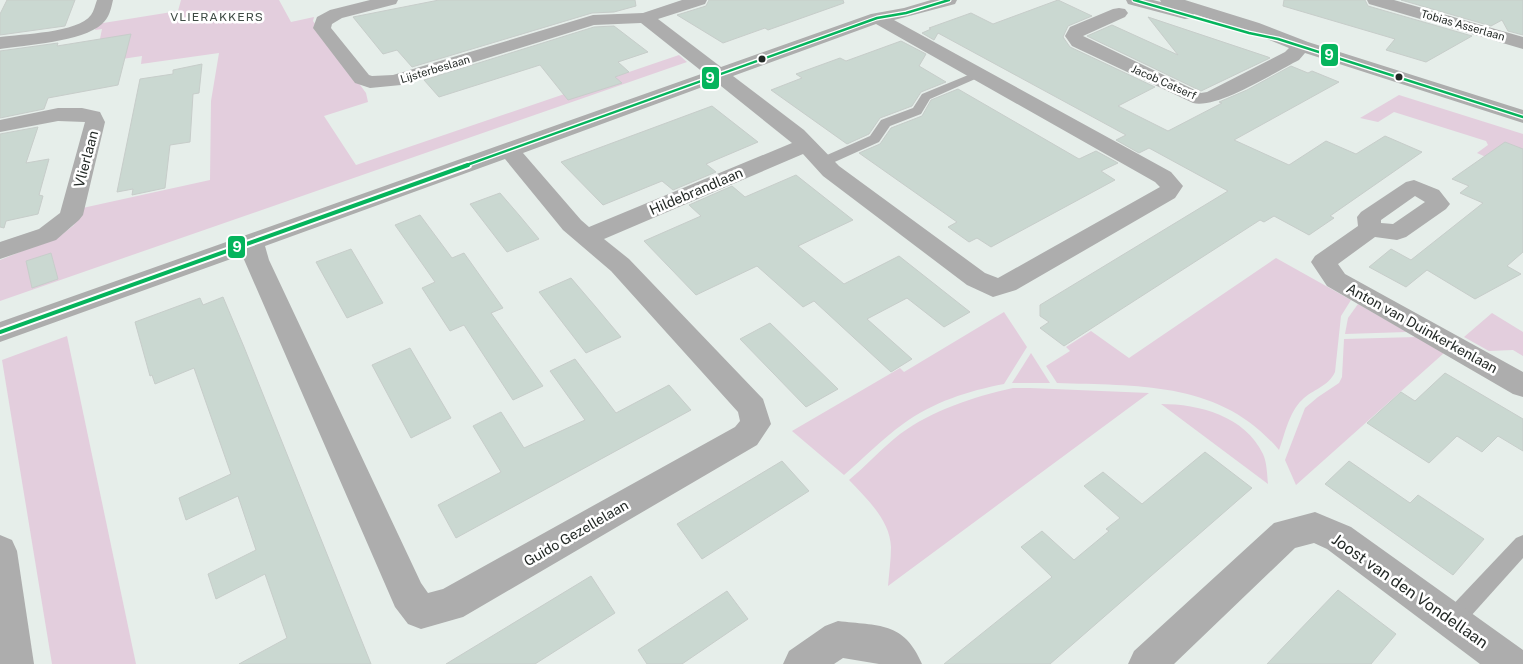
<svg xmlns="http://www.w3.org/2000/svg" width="1523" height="664" font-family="'Public Sans',sans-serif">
<rect width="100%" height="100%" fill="#e6eeea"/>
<!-- green -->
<g fill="#e3cedd">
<polygon points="181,0 279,0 291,22 314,17 313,21 366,93 368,102 324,116 356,165 679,55 687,62 0,301 0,260 60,236 74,225 78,209 210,180 211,101 219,53 141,64 142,56 95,63 102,29 95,30 97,24 178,11"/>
<polygon points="1399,95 1523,134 1523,154 1497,162 1477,153 1488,145 1486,141 1394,112 1378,122 1360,118"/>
<path d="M1276,258L1351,300L1341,316L1335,372C1328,387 1313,389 1302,400C1289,412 1285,434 1279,450C1221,381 1140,386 1057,383L1046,366L1070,351L1066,347L1091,331L1129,358Z"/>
<polygon points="1358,304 1407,332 1345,334 1348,318"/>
<path d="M1004,312L1027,347L1004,384C968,391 933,402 903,424C882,439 864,458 844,475L792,431L900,368L904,372Z"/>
<polygon points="1492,313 1523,332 1523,356 1513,350 1489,351 1464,337"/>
<polygon points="67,336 136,664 52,664 2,360"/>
<polygon points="1416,337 1444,353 1296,485 1285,460 1305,408 1318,397 1339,383 1342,377 1344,339"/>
<polygon points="1031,353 1050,383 1012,383"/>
<path d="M1013,388H1030L1149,393L888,586C889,573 891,560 891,547C890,520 867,499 849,480C866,466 882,448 900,434C933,410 973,397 1013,388Z"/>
<path d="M1161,404C1199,404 1245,416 1263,454C1267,463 1267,474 1268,484Z"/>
</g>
<!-- building -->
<g fill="#cad8d1" stroke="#c7cdca">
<polygon points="7,0 75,0 65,26 0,35 0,14"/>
<polygon points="439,0 635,0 636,6 614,12 592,13 412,67 397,50 383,54 353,17"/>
<polygon points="709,0 843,0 844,3 768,30 765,28 723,43 677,15 706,6"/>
<polygon points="1058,0 1092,16 1068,26 1063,37 1070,47 1155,87 1118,106 1168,131 1222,103 1219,102 1247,90 1291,66 1308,73 1312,71 1339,82 1234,140 1289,165 1326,141 1356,154 1385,136 1422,152 1330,216 1334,218 1309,235 1274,216 1264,222 1260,220 1064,346 1040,328 1049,322 1040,316 1040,305 1228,191 1149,148 1139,153 1116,140 1126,135 938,33 934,40 922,33 931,29 929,28 971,13 993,24"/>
<polygon points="1284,0 1365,0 1368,6 1472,36 1426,62 1386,50 1395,39 1283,6"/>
<polygon points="1401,0 1523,0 1523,35 1508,31 1502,20 1491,26"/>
<polygon points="1148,17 1268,57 1270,58 1201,91 1087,36 1112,25 1178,55"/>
<polygon points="614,26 648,52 618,62 629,72 615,77 622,83 568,100 540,65 439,97 424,80 594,27"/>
<polygon points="131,34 118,85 48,98 44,109 0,118 0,51 58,43 57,46"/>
<polygon points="901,41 926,54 919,66 946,82 921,92 912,106 880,118 869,134 847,144 771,90 802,78 796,74 840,58 846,61"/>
<polygon points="202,64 199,93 193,94 190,142 170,145 165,188 132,195 133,189 117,192 140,79 173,74 173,70"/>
<polygon points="958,89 1079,159 1096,151 1118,163 1101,171 1115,180 991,247 977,238 969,242 948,227 957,222 859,153 880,144 891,128 922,116 931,100"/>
<polygon points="712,106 758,142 706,164 716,172 673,190 662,181 603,205 561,162"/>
<polygon points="38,127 26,163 49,159 39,195 43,196 38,214 6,221 4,228 0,227 0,134"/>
<polygon points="1505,142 1523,149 1523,252 1507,266 1521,274 1475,299 1427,270 1406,287 1369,267 1391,249 1411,260 1483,203 1460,193 1469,186 1452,179"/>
<polygon points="796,175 853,220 798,246 844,284 899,256 970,312 944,327 907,298 867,319 912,359 891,372 814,301 803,307 757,266 696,295 644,241 701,216 689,205 732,186 745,197"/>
<polygon points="500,193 519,215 539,239 507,252 470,204"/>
<polygon points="420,215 452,258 464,253 503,308 491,313 543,386 513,400 464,325 450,331 422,288 435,282 395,225"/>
<polygon points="351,249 383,303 347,318 316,262"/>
<polygon points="51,253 58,279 32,288 26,261"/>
<polygon points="571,278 595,306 621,337 586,353 539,292"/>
<polygon points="223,297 244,347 371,664 239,664 287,638 265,574 216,599 208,574 256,550 238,496 186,520 179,498 231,474 194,368 155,384 152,375 150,376 135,322 200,298 203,305"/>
<polygon points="770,323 803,355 838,389 806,407 740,339"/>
<polygon points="410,348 451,418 411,438 372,365"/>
<polygon points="575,359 616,413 669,385 691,410 456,538 438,505 501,472 473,426 501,412 524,448 585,420 550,371"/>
<polygon points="1445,373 1523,419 1523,451 1498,436 1482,452 1457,436 1429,463 1367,423 1401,392 1415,401"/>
<polygon points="1205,452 1252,488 1050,664 944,664 1052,577 1021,547 1042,531 1074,560 1109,531 1106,529 1120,518 1084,486 1103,472 1142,504"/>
<polygon points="782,461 809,491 702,559 677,524"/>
<polygon points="1349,461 1410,503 1418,495 1484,539 1453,575 1325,484"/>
<polygon points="591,576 615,613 535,664 446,664"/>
<polygon points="1338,590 1396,634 1371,664 1267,664"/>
<polygon points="727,591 748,619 682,664 647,664 638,650"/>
</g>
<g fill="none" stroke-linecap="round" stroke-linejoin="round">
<!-- lane -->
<g fill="#adadad" fill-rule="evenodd">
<polygon points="978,71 982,72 984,74 982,76 930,99 921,114 890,126 879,142 828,165 818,165 816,162 818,159 870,136 881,120 913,108 922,94"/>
<polygon points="1523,535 1523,558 1461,627 1453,630 1445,627 1442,620 1445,613 1516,538"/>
</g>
<!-- street -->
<g fill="#adadad" fill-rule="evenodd">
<path d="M97,0H113C111,9 109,18 102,24C82,42 26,45 0,49V37C21,34 78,33 91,15C94,11 95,5 97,0Z"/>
<path d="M370,0H398L396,4L342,18L332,24L331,28L369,75L372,76L393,75L593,15L643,13L682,0H707L705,4L658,19L721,67L871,14L904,8L931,0H957L955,4L894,20L1171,172L1183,186L1175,198L1016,290L993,297L967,285L823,176L803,154L604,239L629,259L763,399L771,424L757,445L463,617L421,629L408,624L395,607L242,255L0,342V322L704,73L641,23L594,25L401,85L370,88L355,83L313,28L317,17L330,10ZM876,24L1155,182L1160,187L998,278L985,273L839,166L804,130L733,76ZM716,82L792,143L589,227L581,220L523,153ZM505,159L563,230L611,271L738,412L740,421L735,427L443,589L428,593L421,583L269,260L265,246Z"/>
<path d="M1126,0H1153L1161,2L1160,0H1185L1259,23L1308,42L1523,110V123L1305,53L1299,60C1275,72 1218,109 1193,103L1072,46L1065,36L1070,27L1113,9L1119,8L1125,9L1128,13L1125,17L1083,36L1201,93L1207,92L1285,52L1289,48L1247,31L1194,14L1191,18L1185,19L1128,4Z"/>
<polygon points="1367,0 1394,0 1523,37 1523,49 1369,4"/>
<polygon points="58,108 82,108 100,112 105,122 83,215 79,220 56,240 0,259 0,242 39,229 60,213 85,122 58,121 0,132 0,120"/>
<path d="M1414,180L1439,190L1450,204L1446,209L1406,237L1397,240L1375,237L1338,264L1345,274L1523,372V397L1513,394L1327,286L1311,262L1315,256L1358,226L1357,217L1361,212L1406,182ZM1415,196L1425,202L1393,224L1381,223V220Z"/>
<polygon points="1315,512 1351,527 1523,650 1523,664 1480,664 1327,549 1314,543 1295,548 1174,664 1128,664 1134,651 1274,523"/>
<polygon points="0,535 12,540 17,551 34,664 0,664"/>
<path d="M838,621C878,626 904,621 922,664H879L843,658L834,664H783L789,651L825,626Z"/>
</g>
<!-- bus-1-far1 casing -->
<g stroke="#fff" stroke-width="5">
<g id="bus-1-far1">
<polyline points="1134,0 1249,33 1278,39 1523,117"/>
<polyline points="464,166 877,18 906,13 949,0"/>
</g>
</g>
<!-- bus-1 casing -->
<g stroke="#fff" stroke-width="8">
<polyline id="bus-1" points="0,332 468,165"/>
</g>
<!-- bus-1-far1 -->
<use href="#bus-1-far1" stroke="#05b45c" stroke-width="2.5"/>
<!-- bus-1 -->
<use href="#bus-1" stroke="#05b45c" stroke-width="4"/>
</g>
<!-- markers -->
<g fill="#232926" stroke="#fff" stroke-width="2">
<circle cx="762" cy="59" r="4.5"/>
<circle cx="1399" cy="77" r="4.5"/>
</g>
<g text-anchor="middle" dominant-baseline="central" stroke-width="5" stroke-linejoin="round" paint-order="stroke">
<!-- far-street labels -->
<g font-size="11" fill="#232926" stroke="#fff">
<text transform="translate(1463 25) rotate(16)">Tobias Asserlaan</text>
<text transform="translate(435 69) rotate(-17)">Lijsterbeslaan</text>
<text transform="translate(1164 82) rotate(24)">Jacob Catserf</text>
</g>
<!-- far-neighbourhood labels -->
<g font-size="12" letter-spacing="1" fill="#3e4b44" stroke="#fff">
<text x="217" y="17">VLIERAKKERS</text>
</g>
<!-- street labels -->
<g font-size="14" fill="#232926" stroke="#fff">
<text transform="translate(86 159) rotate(-75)">Vlierlaan</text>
<text transform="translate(696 191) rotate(-23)">Hildebrandlaan</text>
<text transform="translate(1422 328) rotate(29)">Anton van Duinkerkenlaan</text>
<text transform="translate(576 533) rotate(-30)">Guido Gezellelaan</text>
</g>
<!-- near-street labels -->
<g font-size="16" fill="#232926" stroke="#fff">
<text transform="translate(1410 591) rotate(35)">Joost van den Vondellaan</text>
</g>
</g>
<g stroke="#fff" stroke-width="2">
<rect x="1320" y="43" width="19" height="24" rx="5" fill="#05b45c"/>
<rect x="701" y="66" width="19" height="24" rx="5" fill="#05b45c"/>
<rect x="227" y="235" width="19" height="24" rx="5" fill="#05b45c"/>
</g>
<g font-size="14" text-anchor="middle" font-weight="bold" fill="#fff">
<text x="1329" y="60">9</text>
<text x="710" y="83">9</text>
<text x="237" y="252">9</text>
</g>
</svg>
